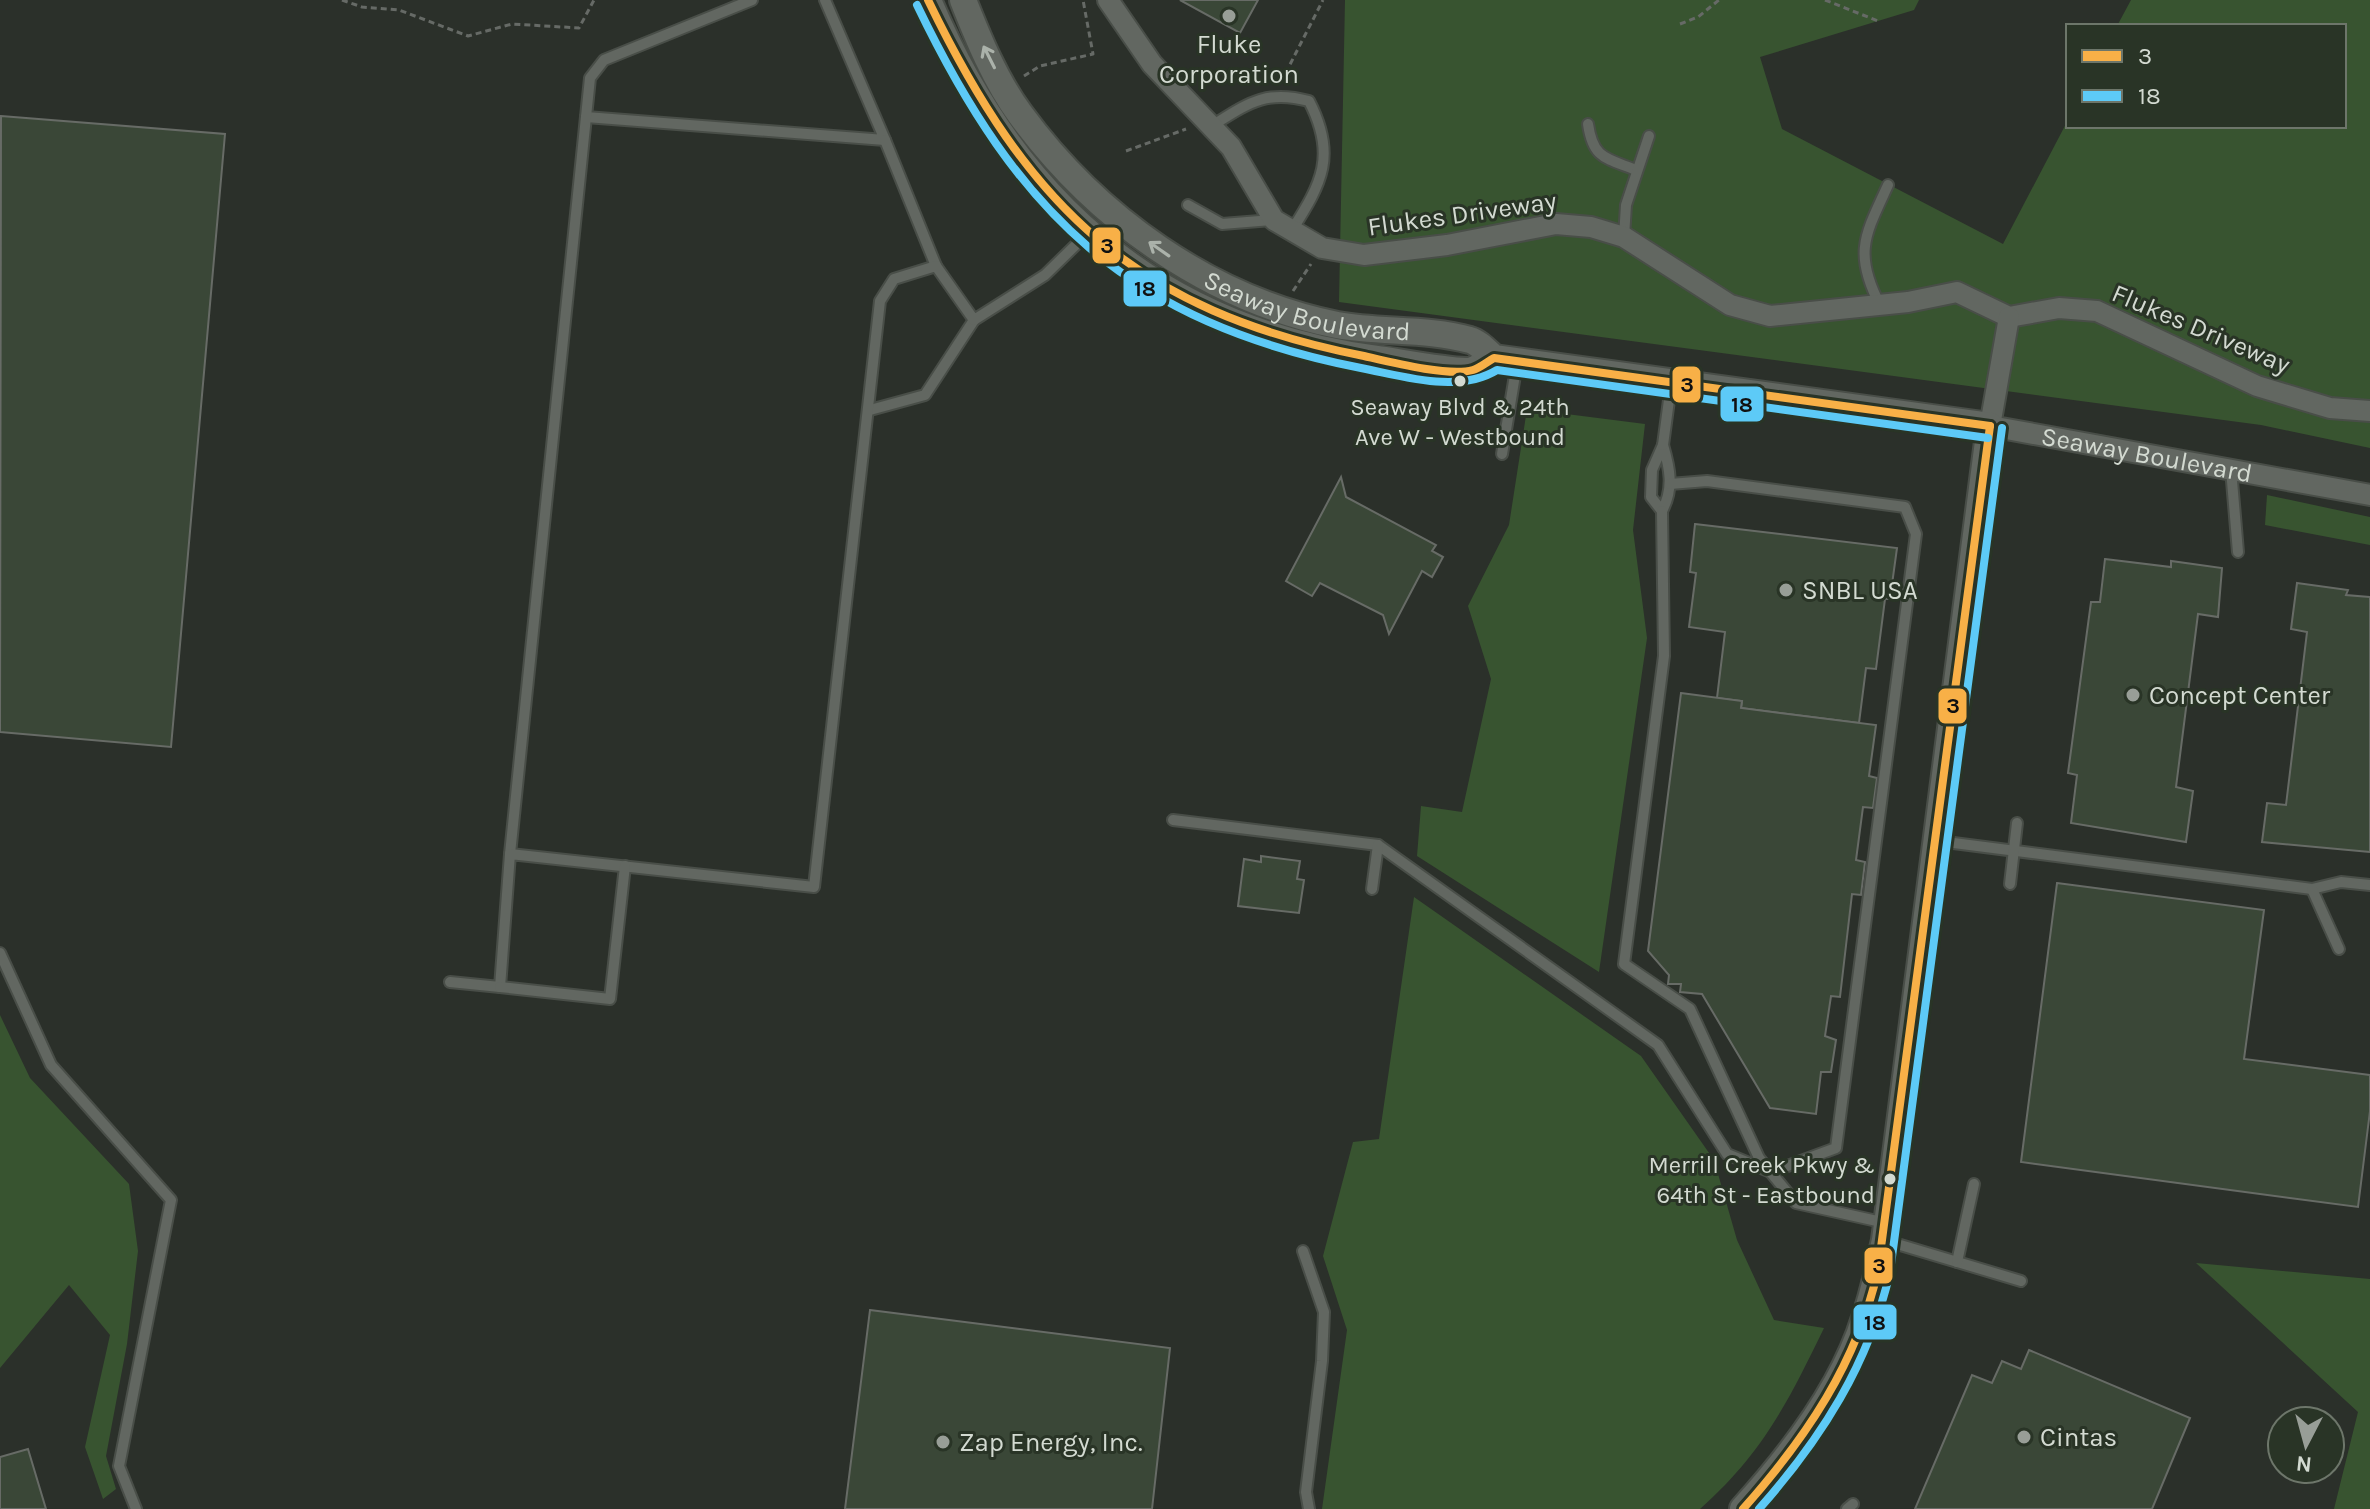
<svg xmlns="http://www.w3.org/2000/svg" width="2370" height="1509" font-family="Karla,sans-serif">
<rect width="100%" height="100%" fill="#2b302a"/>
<!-- green -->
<g fill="#385430">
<polygon points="1345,0 1919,0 1914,10 1760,57 1782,129 2003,244 2068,120 2068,126 2344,126 2344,26 2117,26 2131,0 2370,0 2370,448 2261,425 1339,302"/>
<polygon points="1527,409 1645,424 1633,530 1647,638 1599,972 1417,856 1421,806 1462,812 1491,679 1468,606 1509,525"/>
<polygon points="2267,495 2370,517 2370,545 2265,525"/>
<path d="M1414,897L1641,1056L1714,1160L1737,1240L1774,1320L1824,1328C1788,1402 1763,1453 1700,1509H1322L1347,1330L1323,1256L1353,1142L1379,1139Z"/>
<polygon points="0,1015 30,1078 129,1184 138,1251 127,1344 106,1456 116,1489 103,1499 85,1447 110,1335 69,1285 0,1368"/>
<polygon points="2196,1263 2370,1279 2370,1509 2334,1509 2358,1412"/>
</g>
<!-- building -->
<g fill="#3a4737" stroke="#676b66" stroke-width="2">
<polygon points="1180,0 1258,0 1240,33"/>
<polygon points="1,116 225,134 171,747 0,732"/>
<polygon points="1341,477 1346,497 1436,545 1432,551 1443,557 1432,577 1422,571 1389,634 1383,615 1320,583 1312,596 1286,581"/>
<polygon points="1695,524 1897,548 1890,599 1885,599 1876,669 1866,668 1859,723 1741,708 1742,701 1717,698 1725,632 1689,627 1696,573 1690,572"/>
<polygon points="2105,559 2171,567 2171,561 2222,568 2218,617 2198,614 2176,787 2193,791 2186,842 2071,823 2077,775 2068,773 2091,602 2100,602"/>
<polygon points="2297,583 2348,590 2346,595 2370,597 2370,852 2262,842 2267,803 2286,805 2307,632 2291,629"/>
<polygon points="1681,693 1742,701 1741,708 1876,725 1869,776 1877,778 1873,808 1863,807 1856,860 1865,862 1861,895 1852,894 1840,997 1831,996 1825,1036 1836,1040 1831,1072 1821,1072 1816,1114 1770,1108 1702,994 1680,992 1681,984 1668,984 1669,975 1648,951"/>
<polygon points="1261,856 1300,861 1297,879 1304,880 1299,913 1238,906 1244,859 1261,862"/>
<polygon points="2057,883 2264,910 2244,1059 2370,1075 2370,1111 2358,1207 2021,1162"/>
<polygon points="870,1310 1170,1348 1152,1509 845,1509"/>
<polygon points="2029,1350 2190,1418 2152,1509 1915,1509 1972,1375 1992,1383 2002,1361 2021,1369"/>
<polygon points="28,1449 46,1509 0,1509 0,1457"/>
</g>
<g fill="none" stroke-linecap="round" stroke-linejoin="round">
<!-- service casing -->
<g stroke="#494e48" stroke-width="14">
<g id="service">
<polyline points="586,117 885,140 825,0"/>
<path d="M1588,124C1593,159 1606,158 1636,170"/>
<path d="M1210,127C1247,104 1265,89 1309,101C1337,155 1322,183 1292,230"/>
<polyline points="885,140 936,266"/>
<polyline points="1188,205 1222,224 1273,220"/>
<polyline points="1624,237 1626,205 1649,136"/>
<path d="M1880,305C1853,253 1865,235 1888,185"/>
<polyline points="870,410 925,395 974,320"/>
<path d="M1663,445C1670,469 1674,488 1662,511L1651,497L1652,470Z"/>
<polyline points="1663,445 1671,385"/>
<polyline points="1502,454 1517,363"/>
<polyline points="2231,469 2238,552"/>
<polyline points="1662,511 1664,656 1624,964 1690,1009 1759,1158 1796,1203 1886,1223"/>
<polyline points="1173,820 1378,845 1658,1045 1727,1154 1771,1172 1836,1148 1916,534 1905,507 1707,481 1670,484"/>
<polyline points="1938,841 2312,889 2341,882 2370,885"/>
<polyline points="510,854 590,78 604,60 752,0"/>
<polyline points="2010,884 2017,823"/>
<polyline points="1372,889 1378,845"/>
<polyline points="2312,889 2339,949"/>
<polyline points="0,953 51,1065 171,1200 119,1466 136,1509"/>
<polyline points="450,982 500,987 510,854 814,887 880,301 894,279 936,266 974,320 1045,275 1088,233"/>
<polyline points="500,987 610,999 625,866"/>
<polyline points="1887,1241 2021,1281"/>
<polyline points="1303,1251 1324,1312 1322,1361 1306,1492 1309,1509"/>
<polyline points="1957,1262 1974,1184"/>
<polyline points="1847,1509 1853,1504"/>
</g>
</g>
<!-- minor casing -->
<g stroke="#494e48" stroke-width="24">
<g id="minor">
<polyline points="1108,0 1152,64 1231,147 1274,220 1322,248 1364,255 1447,245 1556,224 1591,227 1624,237 1730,305 1770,316 1908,302 1957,292 2009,317 2059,308 2097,311 2257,386 2330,408 2370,411"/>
<path id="s1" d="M2009,317L1990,426L2370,495"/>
</g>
</g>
<!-- tertiary casing -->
<g stroke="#494e48" stroke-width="30">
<g id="tertiary">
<path d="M928,0C1013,201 1157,330 1377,359C1394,361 1461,374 1473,370C1480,367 1487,362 1494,358"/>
<path id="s2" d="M963,0C978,38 995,80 1020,114C1096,218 1209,299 1337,325C1380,333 1427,328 1470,340C1478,342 1487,352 1494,358L1990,426L1885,1240C1879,1266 1874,1293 1865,1318C1843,1389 1792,1455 1743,1509"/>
</g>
</g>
<!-- path -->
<g stroke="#666a66" stroke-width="3" stroke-dasharray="6 4" stroke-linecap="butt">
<polyline points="342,0 362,7 399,10 468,36 512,24 579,28 594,0"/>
<polyline points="1825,0 1878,21"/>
<polyline points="1680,24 1698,17 1719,0"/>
<polyline points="1024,76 1040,66 1093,54 1083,0"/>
<polyline points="1281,82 1323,0"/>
<polyline points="1126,151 1186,129"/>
<polyline points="1293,291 1311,264"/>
</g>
<!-- service -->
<use href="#service" stroke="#626761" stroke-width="10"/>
<!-- minor -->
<use href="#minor" stroke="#626761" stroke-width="20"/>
<!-- tertiary -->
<use href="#tertiary" stroke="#626761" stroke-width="26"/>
<!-- bus-1 casing -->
<g stroke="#293426" stroke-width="14">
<g id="bus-1">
<path d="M928,0C1028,207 1134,311 1364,356C1390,362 1449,377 1473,370C1480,368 1487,362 1494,358L1990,426"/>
<path d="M1743,1509C1806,1438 1857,1363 1878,1270L1990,426"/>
</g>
</g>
<!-- bus-2 casing -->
<g stroke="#293426" stroke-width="14">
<g id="bus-2">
<path d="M917,5C1018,215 1128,322 1361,368C1403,376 1458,394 1497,370L1988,438"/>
<path d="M1759,1509C1821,1439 1869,1364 1890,1272L2002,428"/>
</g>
</g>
<!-- bus-1 -->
<use href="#bus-1" stroke="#f8b047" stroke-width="8"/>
<!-- bus-2 -->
<use href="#bus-2" stroke="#5dcaf7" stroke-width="8"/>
</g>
<!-- one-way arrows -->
<defs><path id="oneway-shaft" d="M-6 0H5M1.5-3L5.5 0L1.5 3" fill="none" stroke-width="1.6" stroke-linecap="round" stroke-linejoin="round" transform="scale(2)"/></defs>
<g stroke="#abb2aa">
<use href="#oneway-shaft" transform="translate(989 57) rotate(-117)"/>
<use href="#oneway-shaft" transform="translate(1159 249) rotate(-145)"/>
</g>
<!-- markers -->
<g fill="#989e97" stroke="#293426" stroke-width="3">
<circle cx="1229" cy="16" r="8"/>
<circle cx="1786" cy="590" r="8"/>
<circle cx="2133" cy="695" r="8"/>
<circle cx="2024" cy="1437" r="8"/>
<circle cx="943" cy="1442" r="8"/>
</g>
<g fill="#d3dad1" stroke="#293426" stroke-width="3">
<circle cx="1460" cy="381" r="7"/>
<circle cx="1890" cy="1179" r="7"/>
</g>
<g text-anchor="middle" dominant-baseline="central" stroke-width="6" stroke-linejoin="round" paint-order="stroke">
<!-- bus labels -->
<g font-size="24" fill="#d3dad1" stroke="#293426">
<text x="1460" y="407">Seaway Blvd &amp; 24th<tspan x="1460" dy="30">Ave W - Westbound</tspan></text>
<text x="1875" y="1165" text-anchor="end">Merrill Creek Pkwy &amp;<tspan x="1875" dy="30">64th St - Eastbound</tspan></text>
</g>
<!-- poi labels -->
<g font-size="26" fill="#d3dad1" stroke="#293426" text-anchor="start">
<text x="1229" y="44" text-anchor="middle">Fluke<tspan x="1229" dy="30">Corporation</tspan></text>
<text x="1802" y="590">SNBL USA</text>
<text x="2149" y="695">Concept Center</text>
<text x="2040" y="1437">Cintas</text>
<text x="959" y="1442">Zap Energy, Inc.</text>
</g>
<!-- street labels -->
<g font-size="26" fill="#d3dad1" stroke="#293426">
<text transform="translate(1462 214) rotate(-8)">Flukes Driveway</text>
<text stroke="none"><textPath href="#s2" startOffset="484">Seaway Boulevard</textPath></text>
<text transform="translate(2201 329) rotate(23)">Flukes Driveway</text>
<text stroke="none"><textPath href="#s1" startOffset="270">Seaway Boulevard</textPath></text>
</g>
</g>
<g stroke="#293426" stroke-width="3">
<rect x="1091" y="226" width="31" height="39" rx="8" fill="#f8b047"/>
<rect x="1122" y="269" width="46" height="39" rx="8" fill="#5dcaf7"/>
<rect x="1671" y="365" width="31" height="39" rx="8" fill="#f8b047"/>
<rect x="1719" y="385" width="46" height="38" rx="8" fill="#5dcaf7"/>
<rect x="1937" y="687" width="31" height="38" rx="8" fill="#f8b047"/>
<rect x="1863" y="1246" width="31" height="39" rx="8" fill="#f8b047"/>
<rect x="1852" y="1303" width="46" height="38" rx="8" fill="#5dcaf7"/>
</g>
<g font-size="22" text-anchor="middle" font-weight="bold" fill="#111">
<text x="1107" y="253">3</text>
<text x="1145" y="296">18</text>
<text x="1687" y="392">3</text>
<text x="1742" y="412">18</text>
<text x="1953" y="713">3</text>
<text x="1879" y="1273">3</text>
<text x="1875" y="1330">18</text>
</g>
<!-- legend -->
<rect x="2066" y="24" width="280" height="104" fill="#293426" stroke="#6d766a" stroke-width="2"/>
<rect x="2082" y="50" width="40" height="12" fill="#f8b047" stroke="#6d766a" stroke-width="2"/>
<text x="2138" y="64" font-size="24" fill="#d3dad1">3</text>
<rect x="2082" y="90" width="40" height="12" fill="#5dcaf7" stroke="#6d766a" stroke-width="2"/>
<text x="2138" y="104" font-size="24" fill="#d3dad1">18</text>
<!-- north arrow -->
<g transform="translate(2306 1445) rotate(186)"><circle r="38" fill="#293426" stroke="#6d766a" stroke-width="2"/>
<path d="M0-6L14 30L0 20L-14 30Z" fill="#989e97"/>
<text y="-12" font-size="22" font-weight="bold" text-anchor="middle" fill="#d3dad1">N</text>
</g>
</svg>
